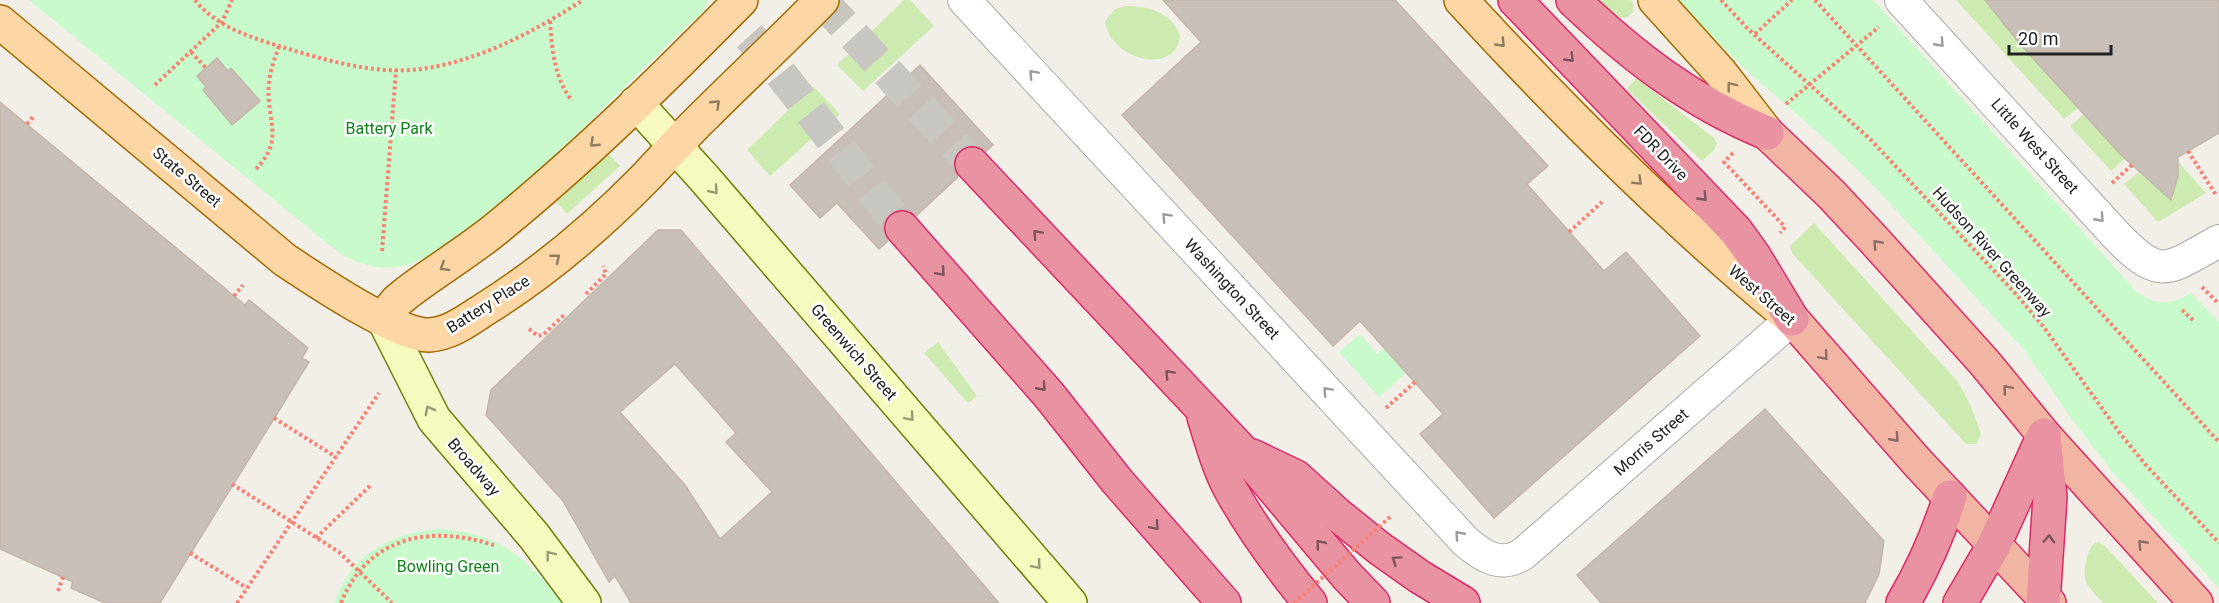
<svg xmlns="http://www.w3.org/2000/svg" width="2219" height="603" font-family="Roboto,sans-serif">
<rect width="100%" height="100%" fill="#f2efe9"/>
<!-- grass -->
<g fill="#cdebb0">
<polygon points="904,0 910,0 934,26 863,91 837,65"/>
<polygon points="1598,0 1631,0 1633,3 1633,12 1626,18 1616,17"/>
<polygon points="1956,0 1985,0 2019,43 2078,108 2064,119"/>
<path d="M1125,6C1148,6 1171,12 1180,35C1177,77 1109,60 1105,21L1115,9Z"/>
<polygon points="1636,78 1714,138 1717,143 1714,150 1702,161 1627,89"/>
<polygon points="813,86 840,114 770,176 747,150"/>
<polygon points="2084,114 2125,159 2111,171 2070,126"/>
<polygon points="608,153 620,166 567,214 556,202"/>
<polygon points="2176,159 2206,193 2158,222 2124,184 2139,172 2168,198 2178,176"/>
<path d="M1814,223L1958,382C1968,399 1976,417 1981,435L1976,444H1966L1792,253L1790,246Z"/>
<polygon points="938,342 977,396 968,403 924,353"/>
<path d="M2099,542L2104,545L2158,603H2103C2098,597 2091,591 2087,584C2082,574 2086,550 2095,543Z"/>
</g>
<!-- park -->
<g fill="#c8facc">
<path d="M29,0H709L702,13C681,30 662,51 642,70C585,126 527,185 462,232C445,244 427,260 407,265C381,272 360,265 338,252Z"/>
<path d="M1676,0H1873L2137,292C2156,306 2171,305 2191,293L2219,322V588L2116,476L2074,422L2024,350L1874,186L1833,146L1744,68Z"/>
<polygon points="1360,334 1377,354 1384,348 1406,373 1379,397 1339,352"/>
<path d="M437,529C496,531 528,558 562,603H334C351,555 388,534 437,529Z"/>
</g>
<!-- building -->
<g fill="#c7bfb8" stroke="#c4b6ab" stroke-width="1.5" fill-rule="evenodd">
<polygon points="1163,0 1395,0 1548,166 1527,184 1604,271 1626,252 1700,336 1494,518 1420,434 1443,414 1360,321 1333,346 1122,115 1201,42"/>
<polygon points="1985,0 2219,0 2219,133 2178,157 2178,176 2171,200 2122,156 2019,43"/>
<polygon points="217,58 228,71 231,68 260,101 232,125 203,90 206,87 197,76"/>
<polygon points="920,65 993,145 986,151 977,146 967,146 960,150 954,159 954,169 958,177 916,216 909,210 899,210 889,214 884,223 884,231 888,241 879,249 837,203 820,218 790,185"/>
<polygon points="0,102 245,305 249,300 308,348 302,358 309,362 160,603 105,603 71,588 73,582 0,549"/>
<path d="M658,230H681L999,603H631L615,576L609,582L563,501L486,415L491,390ZM675,364L736,433L726,442L772,492L720,539L685,485L620,412Z"/>
<polygon points="1765,409 1884,541 1879,574 1865,603 1601,603 1577,575"/>
</g>
<g fill="none" stroke-linecap="round" stroke-linejoin="round">
<!-- motorway-tunnel -->
<g stroke="#c8c6c1" stroke-width="33" stroke-dasharray="33 16" stroke-linecap="butt">
<polyline points="716,0 761,49 902,228"/>
<polyline points="821,0 972,164"/>
</g>
<!-- minor casing -->
<g stroke="#a9a9a9" stroke-width="34">
<g id="minor">
<path d="M964,0L1466,542C1484,557 1501,568 1523,554L1792,319"/>
<path d="M1901,0L2115,234C2161,282 2166,270 2219,241"/>
</g>
</g>
<!-- secondary casing -->
<g stroke="#707d05" stroke-width="36">
<g id="secondary">
<polyline points="636,103 704,178 1070,603"/>
<polyline points="383,318 434,419 534,536 584,603"/>
</g>
</g>
<!-- primary casing -->
<g stroke="#a06b00" stroke-width="36">
<g id="primary">
<path d="M1461,0C1563,111 1671,219 1787,315"/>
<polyline points="1655,0 1720,72 1767,133"/>
<path d="M0,22L285,260C312,278 398,336 429,335C450,334 468,320 485,309C544,272 598,226 646,177C666,156 685,134 706,114C744,76 784,39 822,0"/>
<path d="M383,318L397,301L408,292C437,270 469,251 497,228C583,158 663,79 741,0"/>
</g>
</g>
<!-- trunk casing -->
<g stroke="#dc2a67" stroke-width="36">
<g id="trunk">
<polyline points="1767,133 1831,194 1874,240 1984,362 2044,435 2196,603"/>
<polyline points="1792,319 1917,462 2049,603"/>
</g>
</g>
<!-- motorway casing -->
<g stroke="#dc2a67" stroke-width="36">
<g id="motorway">
<polyline points="1515,0 1736,231 1754,256 1792,319"/>
<path d="M1573,0C1632,56 1691,102 1767,133"/>
<polyline points="972,164 1242,451 1347,576 1373,603"/>
<polyline points="902,228 1049,395 1117,481 1224,603"/>
<path d="M1204,417C1212,442 1219,469 1232,492C1254,531 1282,569 1310,603"/>
<polyline points="1252,456 1296,477 1338,515 1379,548 1420,577 1463,603"/>
<path d="M1903,603C1923,569 1938,535 1950,497"/>
<polyline points="1960,603 1994,545 2044,435"/>
<polyline points="2043,603 2050,497 2044,436"/>
</g>
</g>
<!-- path -->
<g stroke="#fa8072" stroke-width="4" stroke-dasharray="3 3" stroke-linecap="butt">
<path d="M195,0C215,26 252,38 282,47C325,60 375,75 421,69C479,61 534,32 583,0"/>
<polyline points="1721,0 1748,29 1871,140 2015,293 2043,326 2119,432 2145,464 2219,543"/>
<polyline points="1815,0 2219,442"/>
<path d="M550,21C552,50 554,77 572,101"/>
<polyline points="1755,34 1792,0"/>
<polyline points="191,52 206,68"/>
<polyline points="155,85 222,22 232,0"/>
<polyline points="1786,104 1879,27"/>
<polyline points="27,124 33,117"/>
<polyline points="2188,151 2216,195"/>
<polyline points="1733,153 1724,162 1785,227 1780,233"/>
<path d="M256,169C286,138 265,118 269,83C270,70 275,58 279,46"/>
<polyline points="2112,183 2132,165"/>
<polyline points="1569,232 1602,202"/>
<polyline points="382,251 396,70"/>
<polyline points="2202,287 2219,304"/>
<polyline points="586,294 606,274 603,266"/>
<polyline points="234,296 243,285"/>
<polyline points="2182,310 2193,320"/>
<polyline points="529,329 538,336 543,335 564,315"/>
<polyline points="1386,408 1415,382"/>
<polyline points="274,418 336,457"/>
<polyline points="232,484 339,552 392,603"/>
<polyline points="316,538 372,484"/>
<polyline points="190,553 247,588"/>
<polyline points="58,591 63,577"/>
<polyline points="237,603 379,393"/>
<path d="M341,603C368,535 433,524 496,546"/>
</g>
<!-- minor -->
<use href="#minor" stroke="#fff" stroke-width="32"/>
<!-- secondary -->
<use href="#secondary" stroke="#f7fabf" stroke-width="33"/>
<!-- primary -->
<use href="#primary" stroke="#fcd6a4" stroke-width="33"/>
<!-- trunk -->
<use href="#trunk" stroke="#f2b4a3" stroke-width="33"/>
<!-- motorway -->
<use href="#motorway" stroke="#e892a2" stroke-width="33"/>
<!-- path-bridge -->
<polyline stroke="#fa8072" stroke-width="4" stroke-dasharray="3 3" stroke-linecap="butt" points="1294,603 1391,516"/>
</g>
<!-- one-way arrows -->
<defs><path id="oneway-chevron" d="M-2-3.5L2.5 0L-2 3.5" fill="none" stroke-width="1.6" stroke-linecap="round" stroke-linejoin="round" transform="scale(1.5)"/></defs>
<g stroke="#8f7c63">
<use href="#oneway-chevron" transform="translate(1501 43) rotate(46)"/>
<use href="#oneway-chevron" transform="translate(1731 86) rotate(-128)"/>
<use href="#oneway-chevron" transform="translate(716 104) rotate(-44)"/>
<use href="#oneway-chevron" transform="translate(594 143) rotate(137)"/>
<use href="#oneway-chevron" transform="translate(1638 181) rotate(44)"/>
<use href="#oneway-chevron" transform="translate(556 258) rotate(-39)"/>
<use href="#oneway-chevron" transform="translate(444 267) rotate(148)"/>
</g>
<g stroke="#9c9c9c">
<use href="#oneway-chevron" transform="translate(1940 43) rotate(48)"/>
<use href="#oneway-chevron" transform="translate(1033 74) rotate(-133)"/>
<use href="#oneway-chevron" transform="translate(1166 217) rotate(-133)"/>
<use href="#oneway-chevron" transform="translate(2100 218) rotate(48)"/>
<use href="#oneway-chevron" transform="translate(1327 391) rotate(-133)"/>
<use href="#oneway-chevron" transform="translate(1459 535) rotate(-132)"/>
</g>
<g stroke="#7b545c">
<use href="#oneway-chevron" transform="translate(1570 58) rotate(46)"/>
<use href="#oneway-chevron" transform="translate(1703 197) rotate(46)"/>
<use href="#oneway-chevron" transform="translate(1037 234) rotate(-133)"/>
<use href="#oneway-chevron" transform="translate(941 272) rotate(49)"/>
<use href="#oneway-chevron" transform="translate(1169 374) rotate(-133)"/>
<use href="#oneway-chevron" transform="translate(1042 387) rotate(48)"/>
<use href="#oneway-chevron" transform="translate(1155 526) rotate(49)"/>
<use href="#oneway-chevron" transform="translate(2049 539) rotate(-87)"/>
<use href="#oneway-chevron" transform="translate(1320 544) rotate(-130)"/>
<use href="#oneway-chevron" transform="translate(1396 560) rotate(-145)"/>
</g>
<g stroke="#979978">
<use href="#oneway-chevron" transform="translate(714 190) rotate(49)"/>
<use href="#oneway-chevron" transform="translate(429 410) rotate(-118)"/>
<use href="#oneway-chevron" transform="translate(910 417) rotate(49)"/>
<use href="#oneway-chevron" transform="translate(550 555) rotate(-128)"/>
<use href="#oneway-chevron" transform="translate(1037 565) rotate(49)"/>
</g>
<g stroke="#8a6b62">
<use href="#oneway-chevron" transform="translate(1877 244) rotate(-133)"/>
<use href="#oneway-chevron" transform="translate(1824 356) rotate(49)"/>
<use href="#oneway-chevron" transform="translate(2007 389) rotate(-130)"/>
<use href="#oneway-chevron" transform="translate(1895 438) rotate(48)"/>
<use href="#oneway-chevron" transform="translate(2142 544) rotate(-133)"/>
</g>
<g text-anchor="middle" dominant-baseline="central" stroke-width="5" stroke-linejoin="round" paint-order="stroke">
<!-- park labels -->
<g font-size="16" fill="#0c8416" stroke="#fff">
<text x="389" y="128">Battery Park</text>
<text x="448" y="566">Bowling Green</text>
</g>
<!-- street labels -->
<g font-size="16" fill="#222" stroke="#fff">
<text transform="translate(2035 146) rotate(48)">Little West Street</text>
<text transform="translate(1661 153) rotate(46)">FDR Drive</text>
<text transform="translate(187 177) rotate(40)">State Street</text>
<text transform="translate(1992 252) rotate(48)">Hudson River Greenway</text>
<text transform="translate(1232 289) rotate(47)">Washington Street</text>
<text transform="translate(1762 295) rotate(41)">West Street</text>
<text transform="translate(488 304) rotate(-32)">Battery Place</text>
<text transform="translate(854 352) rotate(49)">Greenwich Street</text>
<text transform="translate(1651 442) rotate(-41)">Morris Street</text>
<text transform="translate(474 467) rotate(49)">Broadway</text>
</g>
</g>
<!-- scale -->
<path d="M2009 45v9h102v-9" fill="none" stroke="#222222" stroke-width="3"/>
<text x="2018" y="45" font-size="18" fill="#222222" stroke="#ffffff" stroke-width="4.5" paint-order="stroke">20 m</text>
</svg>
